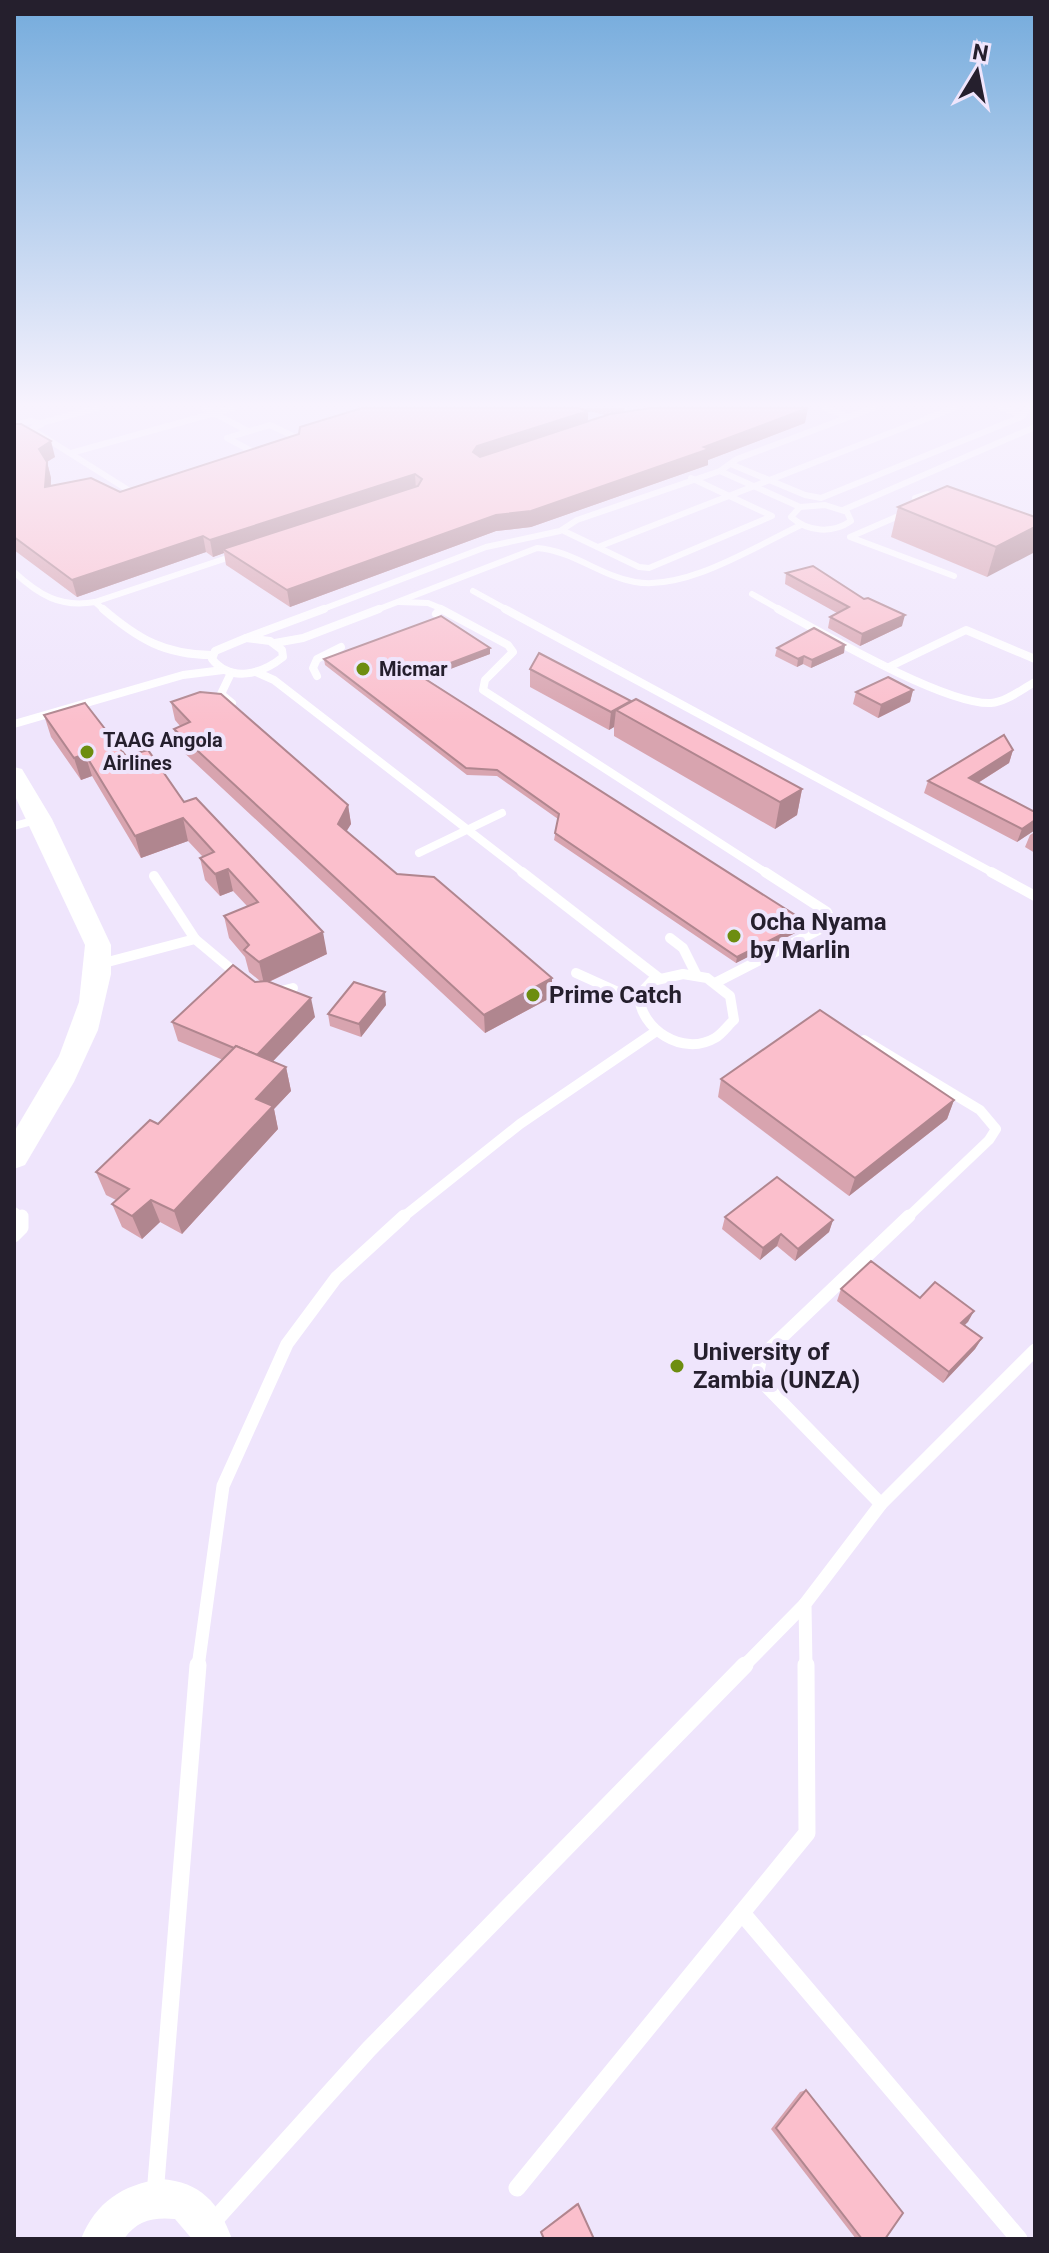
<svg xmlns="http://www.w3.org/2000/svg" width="1049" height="2253" font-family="Roboto,sans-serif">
<rect width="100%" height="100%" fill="#efe5fc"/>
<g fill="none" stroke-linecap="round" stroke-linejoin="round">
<!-- lane-far4 -->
<g stroke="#fff" stroke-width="6">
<polyline points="204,408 248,431"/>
<polyline points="618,408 636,415 656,408"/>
<polyline points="824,408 849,417"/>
<polyline points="1001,408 1024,415"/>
<polyline points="41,423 97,408"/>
<polyline points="14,425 31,421 42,424 29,430 14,428"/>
<polyline points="33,430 133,493 139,491"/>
<polyline points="71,453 233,408"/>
<polyline points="255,456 259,455 227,438 270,425 295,437 307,435"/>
<polyline points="733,465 805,495 821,498 1021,417 1029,408"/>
<polyline points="720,471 800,507"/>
<polygon points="927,494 936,496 939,501 928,504 915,498"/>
<path d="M825,505L847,512L851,521C832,534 808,532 791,517L800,507Z"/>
<polyline points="843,510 1035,427"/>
<polyline points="910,511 850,537 954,576"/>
<polyline points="564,531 639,567 649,568 772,516 691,478"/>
<polyline points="598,547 954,408"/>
<path d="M14,572C39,595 60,608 95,602"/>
<polyline points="473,591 509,611"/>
<polyline points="752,594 782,611"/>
<polyline points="399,602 428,603 440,608 438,611"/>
<polyline points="440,608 445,611"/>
<polyline points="105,611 95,602 236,555"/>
<polyline points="318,611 486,547 560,531 577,520 720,471 737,459 873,408"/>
<path d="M374,611L537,548C574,551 600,576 635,582C686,591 756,546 801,525"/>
</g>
<!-- lane-far3 -->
<g stroke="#fff" stroke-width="8">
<path d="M103,609C138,639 165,655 212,655"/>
<polyline points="441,609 508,645 513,652 485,680 483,690 768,874"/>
<polyline points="505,609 995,874"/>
<path d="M778,609C822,633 945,705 991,703C1006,702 1022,689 1035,682"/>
<polyline points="436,614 440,609"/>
<polyline points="246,638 324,609"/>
<path d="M246,638L270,641L282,650L283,657C262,674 231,683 212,659L215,651Z"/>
<polyline points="275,643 303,638 379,609"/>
<polyline points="889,667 966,630 1035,659"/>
<polyline points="256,672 274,680 525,874"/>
<polyline points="231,673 221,694 232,703"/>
<polyline points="317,676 313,668 317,659 341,647"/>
<polyline points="14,724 183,675 223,670"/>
<polyline points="14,826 40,819"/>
<polyline points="419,853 502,813"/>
</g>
<!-- lane-far2 -->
<g stroke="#fff" stroke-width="10">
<polyline points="522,872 659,978"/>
<polyline points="991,872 1035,896"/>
<polyline points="154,876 195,939"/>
<polyline points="670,938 683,948 697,976"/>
<polyline points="100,964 195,939 238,975"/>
<polyline points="576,973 638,1001"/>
<path d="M683,974L707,978L730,996L734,1020C728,1025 722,1034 715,1038C683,1057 640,1029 639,995L652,981Z"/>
<polyline points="715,983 832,923 827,912 765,872"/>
<polyline points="274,993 293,988"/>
<polyline points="864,1040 980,1110 996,1129 989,1140 907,1218"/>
<polyline points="14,1212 22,1218"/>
<polyline points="402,1218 520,1124 655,1032"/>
</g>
<!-- lane-far1 -->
<g stroke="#fff" stroke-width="13">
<polyline points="14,1236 22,1228 22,1216"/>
<polyline points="881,1504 765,1385 758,1371 761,1357 909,1216"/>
<polyline points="198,1667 223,1486 287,1344 336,1278 404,1216"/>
<polyline points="743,1667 805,1604"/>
<polyline points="806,1667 805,1604 881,1504 1035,1350"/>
</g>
<!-- lane -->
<g stroke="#fff" stroke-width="17">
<polyline points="742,1913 1019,2239"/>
<polyline points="517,2188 807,1833 806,1665"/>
<polyline points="155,2195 198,1665"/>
<polyline points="212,2223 369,2049 745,1665"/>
</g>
<!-- street -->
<path fill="#fff" fill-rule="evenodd" d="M161,2179C201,2182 219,2203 232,2239H192L175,2219C154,2217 137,2220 124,2239H81C96,2202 122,2185 161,2179Z"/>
<!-- secondary -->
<polygon fill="#fff" fill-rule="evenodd" points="14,767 22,769 52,819 111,945 111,974 98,1030 74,1082 25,1165 14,1169 14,1132 59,1056 79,1002 85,945 14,794"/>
</g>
<!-- wall -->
<g fill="#d8a4af" fill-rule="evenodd">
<path d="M362,408H625L624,412L805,423L708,460V465L531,527L496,531L290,607L226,565L224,553L213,557L206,552L77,597L14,550V424L55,457L47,462L51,478V486L120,492L299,434ZM588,411L606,415L588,421Z"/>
<polygon points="898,507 1035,517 987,577 891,537"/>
<polygon points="786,573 902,626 860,646 828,628 830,617 837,613 785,584"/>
<polygon points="777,648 844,653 811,668 803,664 797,667 775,656"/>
<polygon points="490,654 425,678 805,928 736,963 554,840 558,819 497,776 467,775 325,665 324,659"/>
<polygon points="530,669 802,789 797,815 775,829 614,736 614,727 609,730 530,687"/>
<polygon points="913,690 910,702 878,718 853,704 856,692"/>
<polygon points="171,702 348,805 351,824 346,831 397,874 552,997 485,1033 178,747 174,729 180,726 175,720"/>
<polygon points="44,715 126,756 184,802 327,954 269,982 315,1017 272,1062 286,1067 291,1091 274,1109 278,1129 182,1234 160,1222 142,1239 122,1227 112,1204 116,1200 106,1195 96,1172 158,1124 223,1060 178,1041 172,1022 255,982 260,981 249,972 245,957 229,938 224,916 247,906 233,891 220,896 205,880 200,858 203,857 188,841 141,858 92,776 81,780 51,737"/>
<polygon points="1013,750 1009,763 978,783 1035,812 1035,830 1017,842 924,793 928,781"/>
<polygon points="1035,832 1035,853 1025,847 1030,835"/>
<polygon points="386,1005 361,1037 330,1026 328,1014"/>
<polygon points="721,1079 954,1100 947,1119 849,1196 718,1097"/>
<polygon points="725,1217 833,1220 829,1232 795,1261 777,1246 760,1260 722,1229"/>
<polygon points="841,1289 920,1298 974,1311 965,1325 982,1338 975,1349 943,1383 837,1301"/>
<polygon points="806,2090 885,2239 856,2239 771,2129 800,2092"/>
<polygon points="577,2203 578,2204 541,2232 541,2231"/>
</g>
<!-- shaded-wall -->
<g fill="#b0868f">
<polygon points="808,408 805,423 708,460 708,465 531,527 496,531 290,607 287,590 496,515 704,447"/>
<polygon points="588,411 588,426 477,461 473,452 477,446"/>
<polygon points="51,441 55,457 43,464 39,449"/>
<polygon points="47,462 51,478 50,503 45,487"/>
<polygon points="415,474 416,490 223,549 224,553 213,557 210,540"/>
<polygon points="1035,527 1035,552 987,577 996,547"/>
<polygon points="203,536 206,552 77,597 72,580"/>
<polygon points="905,615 902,626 860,646 862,634"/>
<polygon points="845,645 844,653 811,668 812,660"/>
<polygon points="490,648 490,654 419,681 419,675"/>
<polygon points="804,656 803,664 797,667 798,659"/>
<polygon points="913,690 910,702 878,718 881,705"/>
<polygon points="616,710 614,727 609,730 611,712"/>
<polygon points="1013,750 1009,763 965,791 969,778"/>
<polygon points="85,754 92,776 81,780 74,758"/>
<polygon points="802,789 797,815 775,829 780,802"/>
<polygon points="348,805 351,824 340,842 338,824"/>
<polygon points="183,818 188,841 141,858 135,836"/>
<polygon points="1035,820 1035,830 1017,842 1022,829"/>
<polygon points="228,869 233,891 220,896 215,874"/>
<polygon points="806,922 805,928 736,963 737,957"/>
<polygon points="323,932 327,954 264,984 259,962"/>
<polygon points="552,978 552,997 485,1033 484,1015"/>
<polygon points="385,992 386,1005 361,1037 359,1024"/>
<polygon points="311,998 315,1017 260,1075 255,1057"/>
<polygon points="286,1067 291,1091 274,1109 278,1129 182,1234 174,1211 256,1099"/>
<polygon points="954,1100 947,1119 849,1196 855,1178"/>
<polygon points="151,1200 160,1222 142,1239 132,1216"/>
<polygon points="833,1220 829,1232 795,1261 798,1249"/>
<polygon points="781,1234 777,1246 760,1260 763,1248"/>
<polygon points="974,1311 968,1322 955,1334 961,1323"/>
<polygon points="982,1338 975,1349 943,1383 949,1372"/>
</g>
<!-- building -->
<g fill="#fbbfcc" stroke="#b0868f" stroke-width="2">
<polygon points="362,408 578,408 588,411 477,446 473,452 480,457 610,414 651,408 808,408 704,447 709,449 531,511 496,515 287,590 223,549 418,486 422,479 415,474 210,540 203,536 72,580 14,537 14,424 21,424 51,441 39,449 47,462 45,487 91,478 120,492 299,434 300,427"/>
<polygon points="947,486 1035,517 1035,527 996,547 898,507"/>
<polygon points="813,566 864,599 868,598 905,615 862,634 830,617 849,607 786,573"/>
<polygon points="441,616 490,648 419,675 806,922 737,957 555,833 559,814 497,770 466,768 324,659"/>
<polygon points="814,628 845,645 812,660 804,656 798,659 777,648"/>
<polygon points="539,653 631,701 611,712 530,669"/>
<polygon points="888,677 913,690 881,705 856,692"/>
<polygon points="200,692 221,694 348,805 338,824 397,874 434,877 552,978 484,1015 174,729 190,722 171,702"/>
<polygon points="636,699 802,789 780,802 616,710"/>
<polygon points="85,703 126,756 148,750 184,802 196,798 323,932 259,962 244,950 249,945 224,916 258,902 228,869 215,874 200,858 214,852 183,818 135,836 85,754 74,758 44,715"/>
<polygon points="1004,735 1013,750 969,778 1035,812 1035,820 1022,829 928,781"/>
<polygon points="233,965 255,982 267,981 311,998 257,1055 236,1046 234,1048 172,1022"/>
<polygon points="354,982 385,992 359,1024 328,1014"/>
<polygon points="820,1010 954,1100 855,1178 721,1079"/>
<polygon points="236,1046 286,1067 256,1099 273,1106 174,1211 151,1200 132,1216 112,1204 129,1189 96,1172 150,1120 158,1124"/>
<polygon points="777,1177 833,1220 798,1249 781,1234 763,1248 725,1217"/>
<polygon points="871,1261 920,1298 935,1282 974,1311 961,1323 982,1338 949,1372 841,1289"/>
<polygon points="806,2090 903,2213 885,2239 862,2239 776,2128"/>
<polygon points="578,2204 594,2239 544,2239 541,2232"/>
</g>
<!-- sky -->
<linearGradient id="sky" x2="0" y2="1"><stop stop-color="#74abdc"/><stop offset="0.56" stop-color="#f8f3fe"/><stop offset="1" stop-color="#f8f3fe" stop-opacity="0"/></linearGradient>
<rect width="1049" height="723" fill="url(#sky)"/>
<!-- markers -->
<g fill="#6d8d10" stroke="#efe5fc" stroke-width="3">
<circle cx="363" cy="669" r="8"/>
<circle cx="87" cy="752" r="8"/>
<circle cx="734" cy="936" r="8"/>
<circle cx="533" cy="995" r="8"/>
<circle cx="677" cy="1366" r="8"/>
</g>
<g text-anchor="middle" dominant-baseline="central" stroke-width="8" stroke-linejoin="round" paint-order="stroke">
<!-- far-poi labels -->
<g font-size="20" font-weight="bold" fill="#251f2d" stroke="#efe5fc" text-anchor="start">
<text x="379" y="669">Micmar</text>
<text x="103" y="740">TAAG Angola<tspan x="103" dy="23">Airlines</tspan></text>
</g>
<!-- poi labels -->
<g font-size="24" font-weight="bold" fill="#251f2d" stroke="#efe5fc" text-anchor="start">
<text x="750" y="922">Ocha Nyama<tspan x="750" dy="28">by Marlin</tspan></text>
<text x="549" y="995">Prime Catch</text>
<text x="693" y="1352">University of<tspan x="693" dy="28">Zambia (UNZA)</tspan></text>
</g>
</g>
<!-- border -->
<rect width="1049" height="2253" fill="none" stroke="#251f2d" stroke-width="32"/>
<!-- north arrow -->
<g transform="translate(977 72) rotate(10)" stroke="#efe5fc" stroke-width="6" paint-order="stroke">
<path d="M0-6L14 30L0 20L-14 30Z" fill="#251f2d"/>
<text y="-12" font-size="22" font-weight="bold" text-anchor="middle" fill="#251f2d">N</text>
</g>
</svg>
